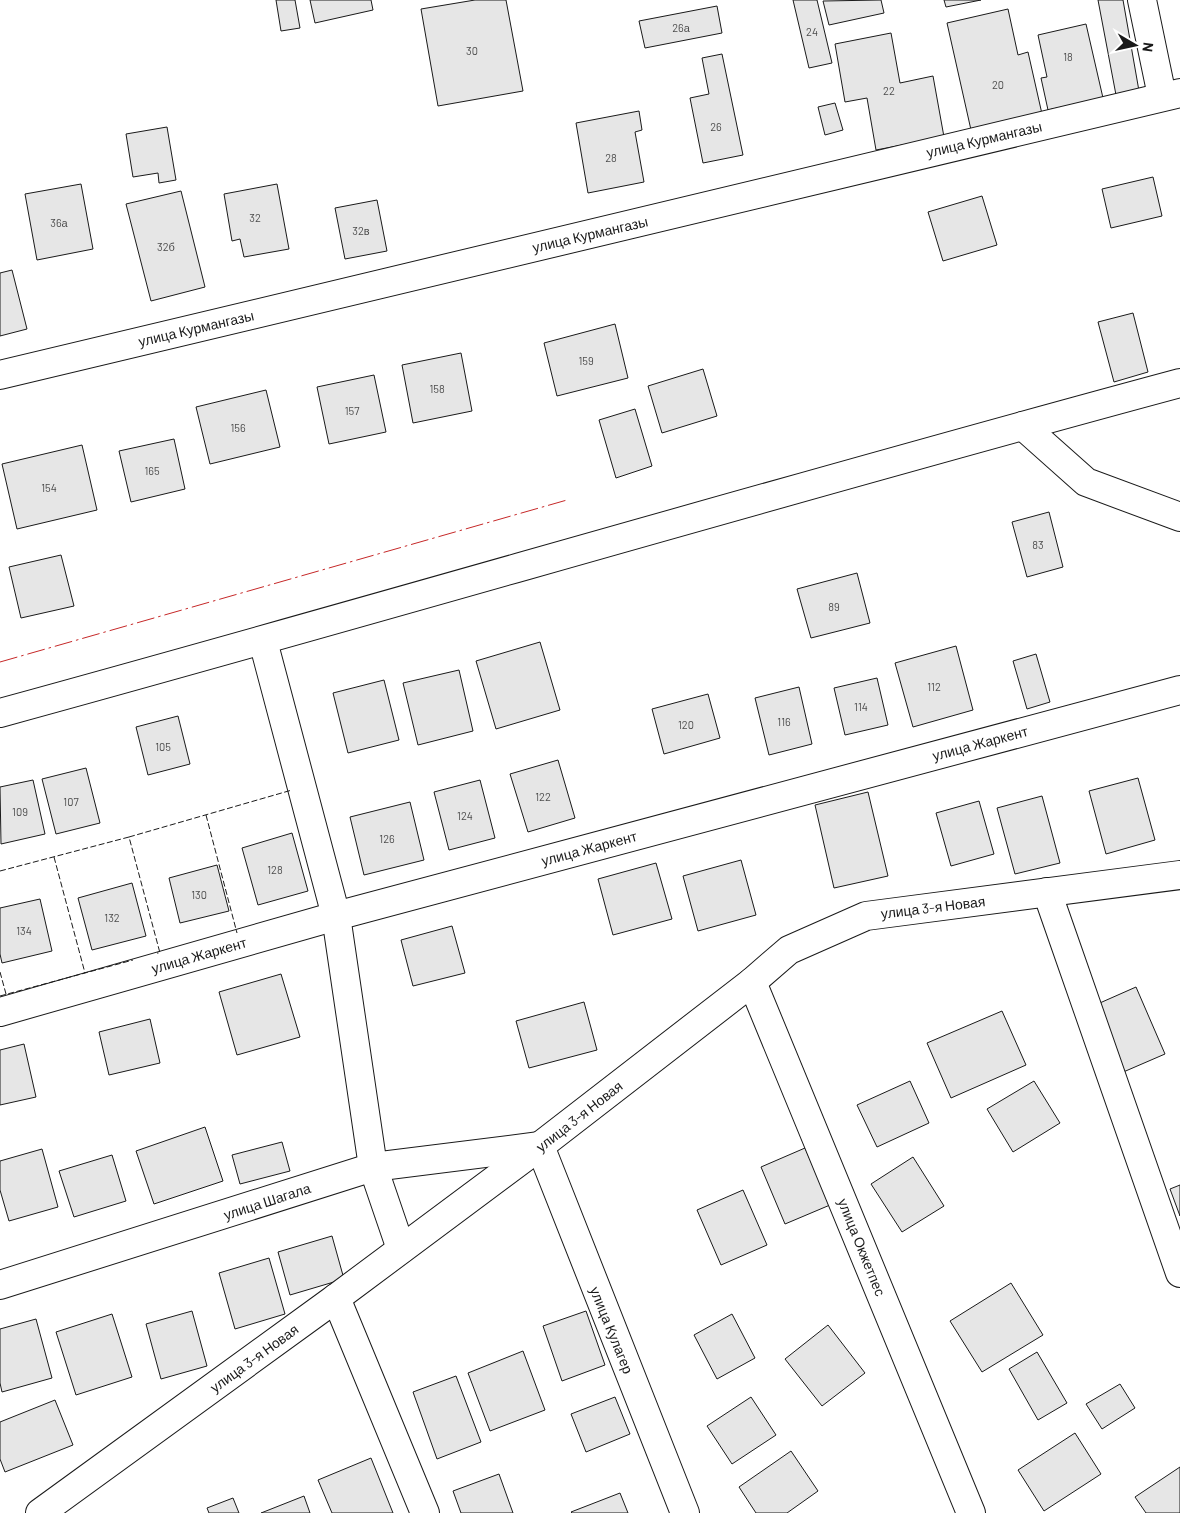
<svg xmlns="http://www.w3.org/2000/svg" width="1180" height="1513" font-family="Barlow,sans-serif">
<rect width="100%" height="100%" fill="#fff"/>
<!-- building -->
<g fill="#e6e6e6" stroke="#1a1a1a">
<polygon points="276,0 295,0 300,28 281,31"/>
<polygon points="310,0 371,0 373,10 315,23"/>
<polygon points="475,0 506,0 523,91 438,106 421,9"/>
<polygon points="793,0 817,0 832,63 809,68"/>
<polygon points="881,0 884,13 829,25 823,1"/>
<polygon points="944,0 981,0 946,7"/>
<polygon points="1098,0 1123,0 1139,91 1116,95"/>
<polygon points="717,6 722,33 645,48 639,21"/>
<polygon points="1008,9 1018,55 1028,52 1042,114 971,130 947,23"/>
<polygon points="1086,24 1103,98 1048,110 1041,78 1047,77 1038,35"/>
<polygon points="891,33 900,83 933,76 944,137 876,150 867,98 845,102 835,44"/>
<polygon points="722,54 743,155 703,163 690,98 709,94 702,58"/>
<polygon points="835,103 843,130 825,135 818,107"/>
<polygon points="639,111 642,130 635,132 644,182 588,193 576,123"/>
<polygon points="167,127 176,180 159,183 158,173 133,177 126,134"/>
<polygon points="1153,177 1162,216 1111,228 1102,189"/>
<polygon points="81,184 93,249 37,260 25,194"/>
<polygon points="277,184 289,249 244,257 240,239 232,241 224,194"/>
<polygon points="181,191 205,287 151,301 126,204"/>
<polygon points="982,196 997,245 943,261 928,212"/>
<polygon points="377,200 387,251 345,259 335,208"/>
<polygon points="12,270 27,329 0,336 0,273"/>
<polygon points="1133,313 1148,372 1114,382 1098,322"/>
<polygon points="615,324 628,378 557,396 544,343"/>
<polygon points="461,353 472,411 413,423 402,365"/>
<polygon points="703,369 717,416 662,433 648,386"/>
<polygon points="374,375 386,432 329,444 317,387"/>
<polygon points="266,390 280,447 210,464 196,407"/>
<polygon points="635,409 652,466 616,478 599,420"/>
<polygon points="174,439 185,489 131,502 119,451"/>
<polygon points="82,445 97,510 17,529 2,464"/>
<polygon points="1049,512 1063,567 1027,577 1012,522"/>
<polygon points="61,555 74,606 21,618 9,567"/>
<polygon points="857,573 870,623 811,638 797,589"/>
<polygon points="540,642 560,710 496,729 476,661"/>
<polygon points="956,646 973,710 913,727 895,663"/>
<polygon points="1036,654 1050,702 1027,709 1013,661"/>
<polygon points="459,670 473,731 418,745 403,683"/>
<polygon points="877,678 888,725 845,735 834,688"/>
<polygon points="384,680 399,740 348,753 333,693"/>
<polygon points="799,687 812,744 769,755 755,698"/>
<polygon points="708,694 720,738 664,754 652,709"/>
<polygon points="178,716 190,764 148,775 136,727"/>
<polygon points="558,760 575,818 528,832 510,774"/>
<polygon points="86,768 100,823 56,834 42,779"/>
<polygon points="1138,778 1155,840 1106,854 1089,791"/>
<polygon points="33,780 45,834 1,844 0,787"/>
<polygon points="480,780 495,838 449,850 434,792"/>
<polygon points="868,792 888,876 834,888 815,805"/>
<polygon points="1042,796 1060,863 1015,874 997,808"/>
<polygon points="979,801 994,854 951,866 936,813"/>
<polygon points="410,802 424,860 364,875 350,817"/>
<polygon points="292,833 308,891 258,905 242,848"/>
<polygon points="741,860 756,915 698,931 683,876"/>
<polygon points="656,863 672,919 613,935 598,879"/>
<polygon points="217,865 229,911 180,923 169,878"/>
<polygon points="132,883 146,936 92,950 78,898"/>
<polygon points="40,899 52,951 2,963 0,954 0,908"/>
<polygon points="452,926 465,973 413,986 401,940"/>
<polygon points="281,974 300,1037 237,1055 219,992"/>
<polygon points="1136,987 1165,1054 1121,1073 1093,1006"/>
<polygon points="584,1002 597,1050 529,1068 516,1021"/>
<polygon points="1002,1011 1026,1065 951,1098 927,1043"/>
<polygon points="150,1019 160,1063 109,1075 99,1032"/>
<polygon points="24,1044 36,1097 0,1105 0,1050"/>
<polygon points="910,1081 929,1123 877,1147 857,1105"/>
<polygon points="1034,1081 1060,1123 1013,1152 987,1109"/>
<polygon points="205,1127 223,1181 154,1204 136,1151"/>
<polygon points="282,1142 290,1171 240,1184 232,1155"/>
<polygon points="805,1148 830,1205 785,1224 761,1167"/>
<polygon points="42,1149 58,1207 9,1221 0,1190 0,1161"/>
<polygon points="112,1155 126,1201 74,1217 59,1171"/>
<polygon points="913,1157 944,1206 902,1232 871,1184"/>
<polygon points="1180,1185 1180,1216 1170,1189"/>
<polygon points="743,1190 767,1245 721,1265 697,1210"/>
<polygon points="332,1236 344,1279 290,1295 278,1252"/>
<polygon points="269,1258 285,1314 235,1329 219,1273"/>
<polygon points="1011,1283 1043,1335 982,1372 950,1321"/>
<polygon points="192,1311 207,1366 161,1379 146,1324"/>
<polygon points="586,1311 605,1365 562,1381 543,1326"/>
<polygon points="112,1314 132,1377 76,1395 56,1332"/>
<polygon points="732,1314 755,1358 717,1379 694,1335"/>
<polygon points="36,1319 52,1378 2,1392 0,1383 0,1329"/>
<polygon points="828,1325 865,1373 822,1406 785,1359"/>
<polygon points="523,1351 545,1410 490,1431 468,1373"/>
<polygon points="1037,1352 1067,1403 1038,1420 1009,1369"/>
<polygon points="456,1376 481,1442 437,1459 413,1392"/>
<polygon points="1120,1384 1135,1408 1102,1429 1086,1404"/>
<polygon points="615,1397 630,1434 586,1452 571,1414"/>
<polygon points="751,1397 776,1435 732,1464 707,1426"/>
<polygon points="55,1400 73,1445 5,1472 0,1459 0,1422"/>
<polygon points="1075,1433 1101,1474 1044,1511 1018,1470"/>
<polygon points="791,1451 818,1491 787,1513 756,1513 739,1487"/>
<polygon points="371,1458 393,1513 332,1513 318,1480"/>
<polygon points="1180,1467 1180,1513 1146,1513 1135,1497"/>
<polygon points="499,1474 513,1513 461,1513 453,1491"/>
<polygon points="620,1493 628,1513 572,1513 571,1512"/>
<polygon points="304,1496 310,1513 261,1513"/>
<polygon points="233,1498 239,1513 209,1513 207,1508"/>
</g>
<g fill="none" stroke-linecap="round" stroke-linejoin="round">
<!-- minor casing -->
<g stroke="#1a1a1a" stroke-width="30">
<g id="minor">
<polyline points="1142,0 1162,96"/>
<polyline points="0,375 1180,93"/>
<polyline points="1023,426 1086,482 1180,517"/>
<polyline points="263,641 336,916 373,1167 401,1249"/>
<path d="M0,713C394,605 786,489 1180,383"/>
<polyline points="1047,892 1180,1273"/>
<polyline points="752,982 971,1513"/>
<polyline points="0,1012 336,916 1180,690"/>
<polyline points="0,1285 373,1167 540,1146 685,1513"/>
<polyline points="336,1298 425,1513"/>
<polyline points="40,1513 336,1298 540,1146 752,982 789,950 866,916 1180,875"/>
</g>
</g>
<!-- minor -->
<use href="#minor" stroke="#fff" stroke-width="28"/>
<!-- fence -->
<g stroke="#1a1a1a" stroke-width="1" stroke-dasharray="6 2.5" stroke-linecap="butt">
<polyline points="206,815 237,933"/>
<polyline points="129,837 292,790"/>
<polyline points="54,857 85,973"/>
<polyline points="0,871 129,837 160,953 157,953"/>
<polyline points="0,972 6,994"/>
<polyline points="0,996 133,960"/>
</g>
<!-- power -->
<polyline stroke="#c62828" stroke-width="1" stroke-dasharray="18 4 2.5 4" stroke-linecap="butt" points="0,662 567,500"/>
</g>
<g text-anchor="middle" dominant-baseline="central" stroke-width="4" stroke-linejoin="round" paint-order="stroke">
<!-- number labels -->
<g font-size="11" fill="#4d4d4d">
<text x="681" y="27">26а</text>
<text x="812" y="31">24</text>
<text x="472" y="50">30</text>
<text x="1068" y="56">18</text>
<text x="998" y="84">20</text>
<text x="889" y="90">22</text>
<text x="716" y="126">26</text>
<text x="611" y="157">28</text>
<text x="255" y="217">32</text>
<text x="59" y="222">36а</text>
<text x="361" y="230">32в</text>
<text x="166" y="246">32б</text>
<text x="586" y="360">159</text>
<text x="437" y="388">158</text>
<text x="352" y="410">157</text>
<text x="238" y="427">156</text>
<text x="152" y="470">165</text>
<text x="49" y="487">154</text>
<text x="1038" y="544">83</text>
<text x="834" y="606">89</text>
<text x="934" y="686">112</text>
<text x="861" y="706">114</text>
<text x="784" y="721">116</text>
<text x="686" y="724">120</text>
<text x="163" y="746">105</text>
<text x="543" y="796">122</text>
<text x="71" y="801">107</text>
<text x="20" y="811">109</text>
<text x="465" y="815">124</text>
<text x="387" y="838">126</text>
<text x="275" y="869">128</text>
<text x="199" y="894">130</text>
<text x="112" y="917">132</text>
<text x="24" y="930">134</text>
</g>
<!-- street labels -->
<g font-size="14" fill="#1a1a1a" stroke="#fff">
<text transform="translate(984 139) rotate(-13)">улица Курмангазы</text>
<text transform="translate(590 234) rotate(-13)">улица Курмангазы</text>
<text transform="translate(196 328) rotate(-13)">улица Курмангазы</text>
<text transform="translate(980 743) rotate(-15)">улица Жаркент</text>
<text transform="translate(589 848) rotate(-15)">улица Жаркент</text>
<text transform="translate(933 907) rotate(-7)">улица 3-я Новая</text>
<text transform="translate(199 955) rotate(-16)">улица Жаркент</text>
<text transform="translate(579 1116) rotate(-38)">улица 3-я Новая</text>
<text transform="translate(267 1201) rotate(-18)">улица Шагала</text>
<text transform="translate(862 1247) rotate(68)">улица Окжетпес</text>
<text transform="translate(612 1330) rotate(68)">улица Кулагер</text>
<text transform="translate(254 1358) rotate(-36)">улица 3-я Новая</text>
</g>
</g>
<!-- north arrow -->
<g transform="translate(1135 45) rotate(99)" stroke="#ffffff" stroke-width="4" paint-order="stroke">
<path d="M0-4L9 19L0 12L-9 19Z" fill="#1a1a1a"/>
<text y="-8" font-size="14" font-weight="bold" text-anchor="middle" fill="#1a1a1a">N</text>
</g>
</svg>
